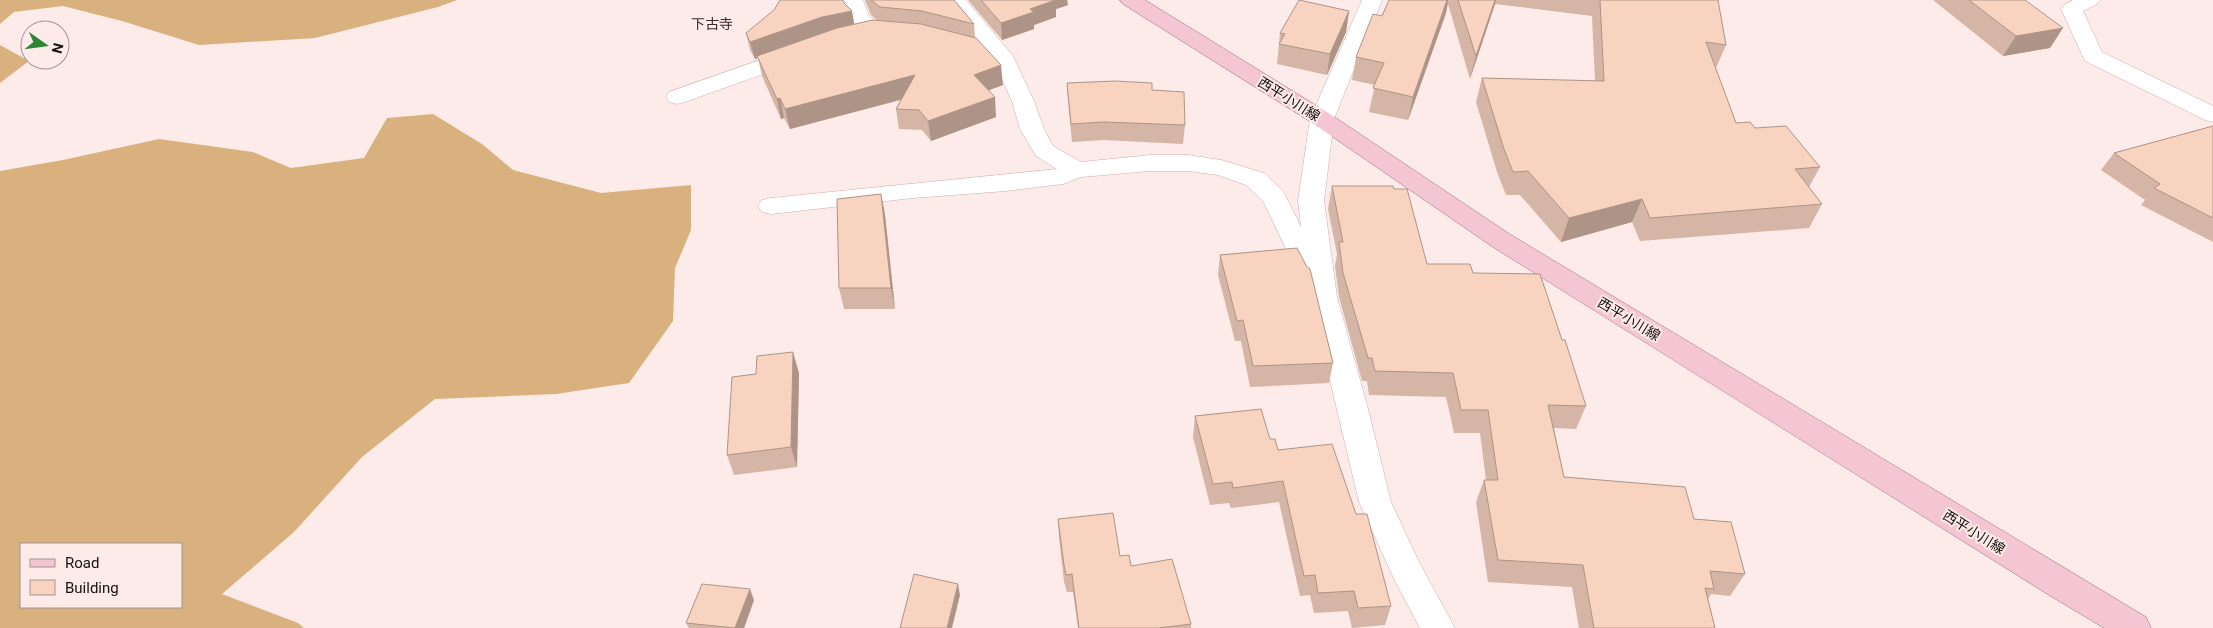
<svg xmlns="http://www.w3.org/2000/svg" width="2213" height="628" font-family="Roboto,'Noto Sans JP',sans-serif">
<rect width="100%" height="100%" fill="#fdebe9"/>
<!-- forest -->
<g fill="#d9b17e" fill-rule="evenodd">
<polygon points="0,0 457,0 438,7 315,38 199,45 122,21 63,6 14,12 0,24"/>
<polygon points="0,45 29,61 0,83"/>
<path d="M433,114L482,144L513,170L601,193L691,185V230L675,268L673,321L629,383L556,394L435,399L362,457L294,532L222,594L298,623L304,628H0V171L63,160L159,139L253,152L291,168L364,158L387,118ZM181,544V607H21V544Z"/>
</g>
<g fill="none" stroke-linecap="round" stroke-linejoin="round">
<!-- minor casing -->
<g stroke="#cbafac" stroke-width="1">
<g id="minor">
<path d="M843,0H863L869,16L887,32L884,37C860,42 849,18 843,0Z"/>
<polygon points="945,0 966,0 1013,56 1034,101 1044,129 1053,146 1081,162 1151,155 1188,155 1221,160 1264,173 1283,191 1301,227 1298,201 1310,119 1362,0 1382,0 1334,119 1324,201 1337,297 1367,405 1391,502 1419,562 1455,628 1420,628 1395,581 1359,502 1308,288 1305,287 1301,280 1263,201 1246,185 1218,175 1188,171 1151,171 1081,177 1063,184 1006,191 913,198 771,214 762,212 758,206 762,200 771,198 1057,169 1036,156 1020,129 1012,101 992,58"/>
<polygon points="2073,0 2100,0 2097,4 2083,11 2102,52 2213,106 2213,122 2205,120 2085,61 2061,9 2064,5"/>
<polygon points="794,48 802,50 805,55 802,60 685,102 677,104 669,102 666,97 669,92"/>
</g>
</g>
<!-- major casing -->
<g stroke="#a26d7b" stroke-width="1">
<polygon id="major" points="1120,0 1145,0 1330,114 1511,235 2146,617 2151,628 2104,628 2049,595 1493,247 1314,124 1123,4"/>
</g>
<!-- minor -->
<use href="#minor" fill="#fff" fill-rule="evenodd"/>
<!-- major -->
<use href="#major" fill="#f4c5d3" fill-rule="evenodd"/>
</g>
<!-- wall -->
<g fill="#d5b5a5">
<polygon points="865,0 954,0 974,24 975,38 1003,85 988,90 996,117 931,141 922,130 899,129 896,109 901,100 790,129 784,118 781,119 762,76 758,58 755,59 750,50 746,33 855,24 878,21 871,15"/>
<polygon points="968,0 1067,0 1068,5 1056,9 1056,17 1034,25 1034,29 1002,40"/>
<polygon points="1389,0 1718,0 1726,45 1716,68 1715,68 1736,123 1755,128 1820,167 1809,187 1822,204 1809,228 1640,241 1632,222 1561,242 1520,195 1506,195 1497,172 1476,102 1482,78 1595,81 1592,16 1495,4 1470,79 1448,4 1446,13 1408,120 1369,112 1375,85 1352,80 1356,57 1382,16"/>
<polygon points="1933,0 2025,0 2050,48 2003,56"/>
<polygon points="1349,11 1346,32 1327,75 1277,64 1280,33"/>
<polygon points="1067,83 1152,90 1185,125 1183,144 1104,140 1072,142 1068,101"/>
<polygon points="2213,126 2213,242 2141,205 2145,200 2101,170 2114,153"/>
<polygon points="1332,186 1394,189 1427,264 1473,273 1562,340 1586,406 1576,429 1554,428 1564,477 1694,519 1745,574 1730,596 1711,594 1708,599 1715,628 1579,628 1572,587 1488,582 1476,502 1484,480 1486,480 1480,433 1454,433 1446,397 1369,395 1367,381 1362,381 1339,297 1335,266 1337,254 1328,209"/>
<polygon points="881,194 885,215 895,309 844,309 839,288"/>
<polygon points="1220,255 1333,363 1329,383 1250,387 1241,341 1235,341 1218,275"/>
<polygon points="799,373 797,467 734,475 727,455"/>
<polygon points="1195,416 1270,439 1278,450 1356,514 1391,606 1385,625 1352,628 1348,611 1314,613 1310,595 1300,596 1279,502 1231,508 1229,503 1210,505 1193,437"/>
<polygon points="1058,519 1131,566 1191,624 1191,628 1078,628 1073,592 1067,592 1064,582 1059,537"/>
<polygon points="754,600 744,628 689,628 686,623"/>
</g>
<!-- shaded-wall -->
<g fill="#ae9486">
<polygon points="1049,0 1067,0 1068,5 1056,9 1056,17 1034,25 1034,29 1002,40 1001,23"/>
<polygon points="1447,0 1448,0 1446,13 1408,120 1413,97"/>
<polygon points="1495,0 1496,0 1495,4 1470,79 1476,56"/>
<polygon points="852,11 855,28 826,34 755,59 750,42 822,17"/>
<polygon points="1349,11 1346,32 1327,75 1330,54"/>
<polygon points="2063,28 2050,48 2003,56 2016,36"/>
<polygon points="1001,65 1003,85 976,95 974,75"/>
<polygon points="915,75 918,95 790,129 785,109"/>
<polygon points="995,97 996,117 931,141 928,121"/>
<polygon points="780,98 784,118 781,119 777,99"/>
<polygon points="881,194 885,215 895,309 891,288"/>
<polygon points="1642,199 1632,222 1561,242 1569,218"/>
<polygon points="793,352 799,373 797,467 791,447"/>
<polygon points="958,584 960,595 952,628 947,628"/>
<polygon points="750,589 754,600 744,628 735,628"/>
</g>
<!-- building -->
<g fill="#f8d3c0" stroke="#ae9486">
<polygon points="780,0 843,0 844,3 852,11 822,17 750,42 746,33 774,10"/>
<polygon points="871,0 954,0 974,24 922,11 880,7"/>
<polygon points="981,0 1056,0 1030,9 1034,12 1001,23"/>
<polygon points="1299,0 1349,11 1330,54 1279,44 1285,34 1280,33"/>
<polygon points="1389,0 1447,0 1413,97 1373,88 1384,63 1356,57 1373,14 1382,16"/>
<polygon points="1458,0 1495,0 1476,56"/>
<polygon points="1600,0 1718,0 1726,45 1706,42 1736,123 1750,122 1755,128 1786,126 1820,167 1795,169 1822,204 1650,218 1642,199 1569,218 1528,171 1513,172 1504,149 1482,78 1604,81"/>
<polygon points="1969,0 2025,0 2063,28 2016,36"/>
<polygon points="873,20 921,24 976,38 1001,65 974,75 995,97 928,121 919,110 896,109 915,75 785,109 780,98 777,99 757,56 837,28"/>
<polygon points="1115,81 1152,83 1152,90 1184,92 1185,125 1104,122 1071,124 1067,83"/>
<polygon points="2213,126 2213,218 2154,188 2160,184 2114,153"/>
<polygon points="1332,186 1393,186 1394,189 1407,189 1427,264 1470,264 1473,273 1540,274 1562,340 1565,340 1586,406 1548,405 1564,477 1685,487 1694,519 1731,522 1745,574 1710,571 1714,589 1705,588 1715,628 1594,628 1583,565 1498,560 1484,480 1498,480 1488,410 1461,410 1453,373 1375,371 1372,358 1368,358 1343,273 1339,242 1343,242"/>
<polygon points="881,194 891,288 839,288 837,199"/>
<polygon points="1297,248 1307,267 1310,269 1333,363 1253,366 1243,320 1237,321 1220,255"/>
<polygon points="793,352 791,447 727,455 732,377 756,374 757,356"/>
<polygon points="1261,409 1270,439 1275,439 1278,450 1332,444 1356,514 1367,514 1391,606 1358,608 1354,591 1318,593 1315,575 1304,576 1283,481 1233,488 1232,482 1213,484 1195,416"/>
<polygon points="1113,513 1120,556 1129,555 1131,566 1172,559 1191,624 1158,628 1079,628 1072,574 1066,575 1064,565 1058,519"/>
<polygon points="914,574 958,584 947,628 900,628"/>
<polygon points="702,584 750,589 735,628 686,623"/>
</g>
<g text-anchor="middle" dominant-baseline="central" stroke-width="4" stroke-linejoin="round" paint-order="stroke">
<!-- far-quarter labels -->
<g font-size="14" fill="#3e2927" stroke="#fdebe9">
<text x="712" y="24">下古寺</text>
</g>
<!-- street labels -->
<g font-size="14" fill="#180f0e" stroke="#fdebe9">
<text transform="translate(1289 99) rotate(32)">西平小川線</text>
<text transform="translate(1629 319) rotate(31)">西平小川線</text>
<text transform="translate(1974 532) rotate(32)">西平小川線</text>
</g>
</g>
<!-- legend -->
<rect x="20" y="543" width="162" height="65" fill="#fdebe9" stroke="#a19391"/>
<rect x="30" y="559" width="25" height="8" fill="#f4c5d3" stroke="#a19391"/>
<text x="65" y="568" font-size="15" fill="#180f0e">Road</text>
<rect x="30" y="580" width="25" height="15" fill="#f8d3c0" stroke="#a19391"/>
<text x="65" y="593" font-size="15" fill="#180f0e">Building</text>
<!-- north arrow -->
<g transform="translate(45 45) rotate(104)"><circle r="24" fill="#fdebe9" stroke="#a19391"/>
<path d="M0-4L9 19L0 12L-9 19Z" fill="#2b8535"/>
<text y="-8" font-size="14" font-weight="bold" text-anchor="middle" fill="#180f0e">N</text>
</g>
</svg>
